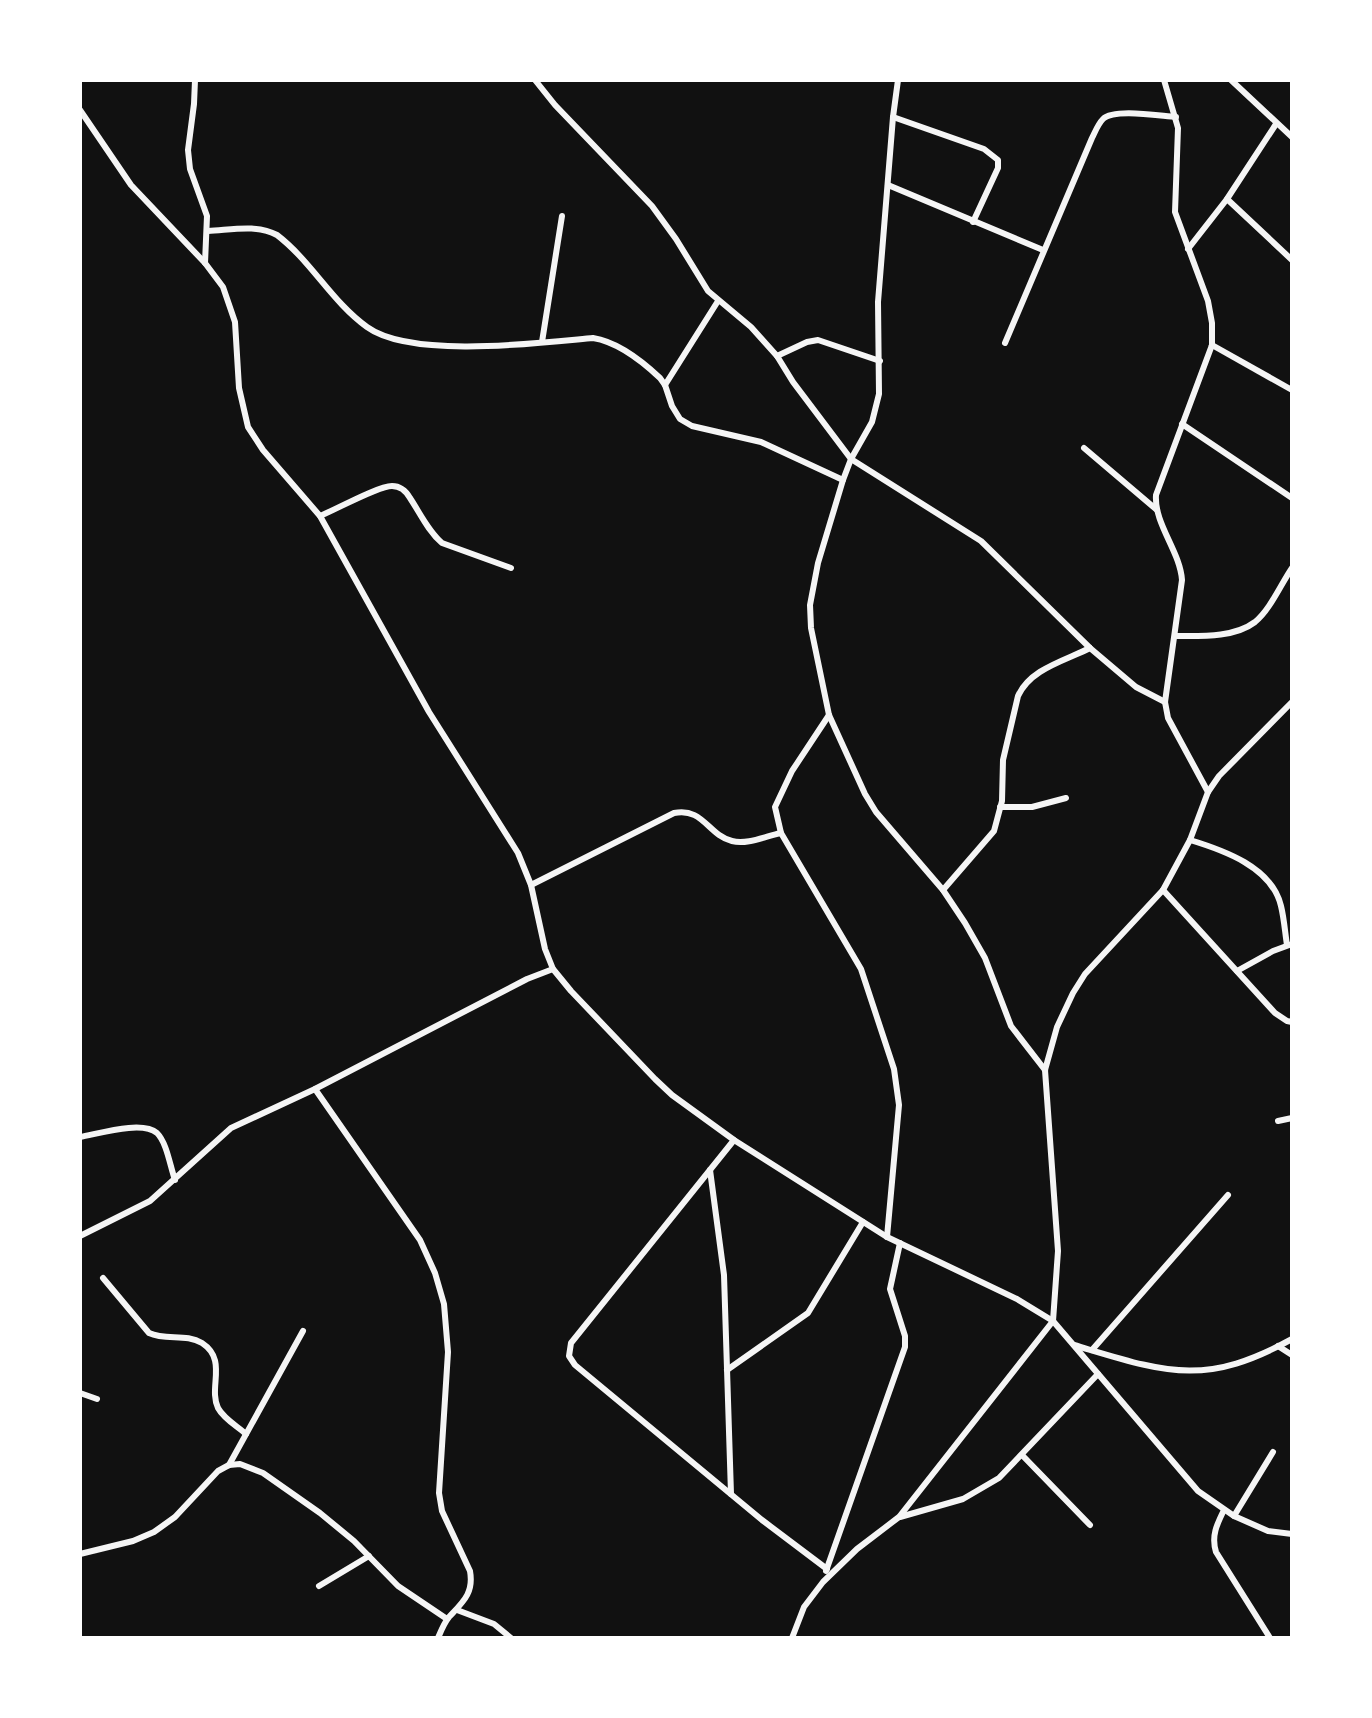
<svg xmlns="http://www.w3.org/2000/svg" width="1372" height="1718" font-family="'Open Sans',sans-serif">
<rect width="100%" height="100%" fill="#111"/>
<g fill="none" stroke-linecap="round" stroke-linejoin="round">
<!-- minor -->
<g stroke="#f5f5f5" stroke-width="6">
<polyline points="195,80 194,104 188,150 190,169 207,216 205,263"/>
<polyline points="535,80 555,105 652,206 676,239 708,291 751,327 777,356 793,382 851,459 981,541 1090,648 1136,687 1165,702"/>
<polyline points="898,80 893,117 878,302 879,394 872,422 851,459 843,480 818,563 810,605 811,628 829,715 865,794 876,812 943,890 965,923 985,958 1011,1026 1045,1070"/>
<path d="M1164,80L1178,128L1175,212L1208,301L1212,323V345L1156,495C1154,524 1180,551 1182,580L1165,702L1168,718L1208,792"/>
<polyline points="1231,80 1292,137"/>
<polyline points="80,110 131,185 205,263 223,287 235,322 239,388 248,427 263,450 320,516 429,712 518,853 531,885 545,949 553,969 571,991 655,1079 672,1095 734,1140 887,1237 1017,1299 1053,1321 1198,1491 1234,1516 1268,1531 1292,1534"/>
<polyline points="893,117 984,149 998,160 998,168 973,222"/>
<polyline points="888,185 1043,250"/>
<polyline points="1227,199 1292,260"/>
<path d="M208,231C231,230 257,224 277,235C311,261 332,302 367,327C411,359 539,343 593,338C618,342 642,361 660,378L665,385L672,406L680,419L692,426L761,442L843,480"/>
<polyline points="1188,249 1227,199 1276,124"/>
<polyline points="542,342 562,216"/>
<path d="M1005,343L1092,138C1095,132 1098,124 1103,119C1114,108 1160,116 1176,117"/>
<polyline points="1212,345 1292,390"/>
<polyline points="777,356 807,342 818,340 880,361"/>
<polyline points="665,385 718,301"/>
<polyline points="1182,424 1292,498"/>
<polyline points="1084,448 1157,510"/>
<path d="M320,516C335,510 378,486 392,486C400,486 406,491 410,498C420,513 428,531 442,543L511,568"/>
<path d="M1175,636C1200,636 1234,638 1255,622C1270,610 1281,584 1292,568"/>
<polyline points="829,715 792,771 775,807 781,833 861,969 894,1069 899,1105 887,1237"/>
<polyline points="1000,807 1032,807 1066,798"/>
<path d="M1190,840C1223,850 1272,867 1281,906C1284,918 1285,932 1287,945"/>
<path d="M531,885L674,813C703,807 708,835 732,841C747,845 766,836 781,833"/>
<path d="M943,890L994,831L1002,801L1003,760L1018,696C1030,669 1064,661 1090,648"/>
<polyline points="1163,890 1275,1013 1287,1021 1292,1022"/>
<polyline points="1237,971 1273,951 1292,944"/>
<path d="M315,1089L420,1240L435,1273L444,1304L448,1352L439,1493L442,1511L470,1571C474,1593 463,1602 449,1617C444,1623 441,1631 438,1638"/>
<polyline points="1278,1121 1292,1118"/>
<path d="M80,1137C98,1134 142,1120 157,1133C167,1143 170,1166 175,1180"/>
<polyline points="734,1140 571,1343 569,1356 575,1365 762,1520 827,1569"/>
<polyline points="710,1170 724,1275 731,1494"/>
<polyline points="80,1236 150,1201 231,1128 315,1089 527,979 553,969"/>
<path d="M103,1278L149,1333C166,1341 186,1333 202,1343C228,1360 208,1387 218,1408C224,1419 237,1426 246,1434"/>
<path d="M1074,1345C1165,1372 1203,1388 1292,1339"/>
<polyline points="1278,1346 1292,1355"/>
<polyline points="1092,1350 1228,1195"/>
<polyline points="727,1370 808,1313 863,1222"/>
<polyline points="80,1393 97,1399"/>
<polyline points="1022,1455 1090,1525"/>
<polyline points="229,1465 303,1331"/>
<path d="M1224,1510C1217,1524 1211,1536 1216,1552L1270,1638"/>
<polyline points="1234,1516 1273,1452"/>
<polyline points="900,1517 963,1499 999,1478 1098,1374"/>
<polyline points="80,1554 133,1541 154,1532 175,1517 218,1471 229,1465 240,1464 263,1473 320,1513 354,1541 398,1586 447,1619"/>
<polyline points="826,1571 905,1347 905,1336 890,1289 900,1243"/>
<polyline points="319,1586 369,1556"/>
<polyline points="457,1610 494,1624 511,1638"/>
<polyline points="792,1638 804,1607 823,1582 857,1549 899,1517 1053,1321 1058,1251 1045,1070 1057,1027 1073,993 1085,974 1163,890 1190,840 1208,792 1219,776 1292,702"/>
</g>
</g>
<!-- border -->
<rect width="1372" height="1718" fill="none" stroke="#ffffff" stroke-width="164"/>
</svg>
